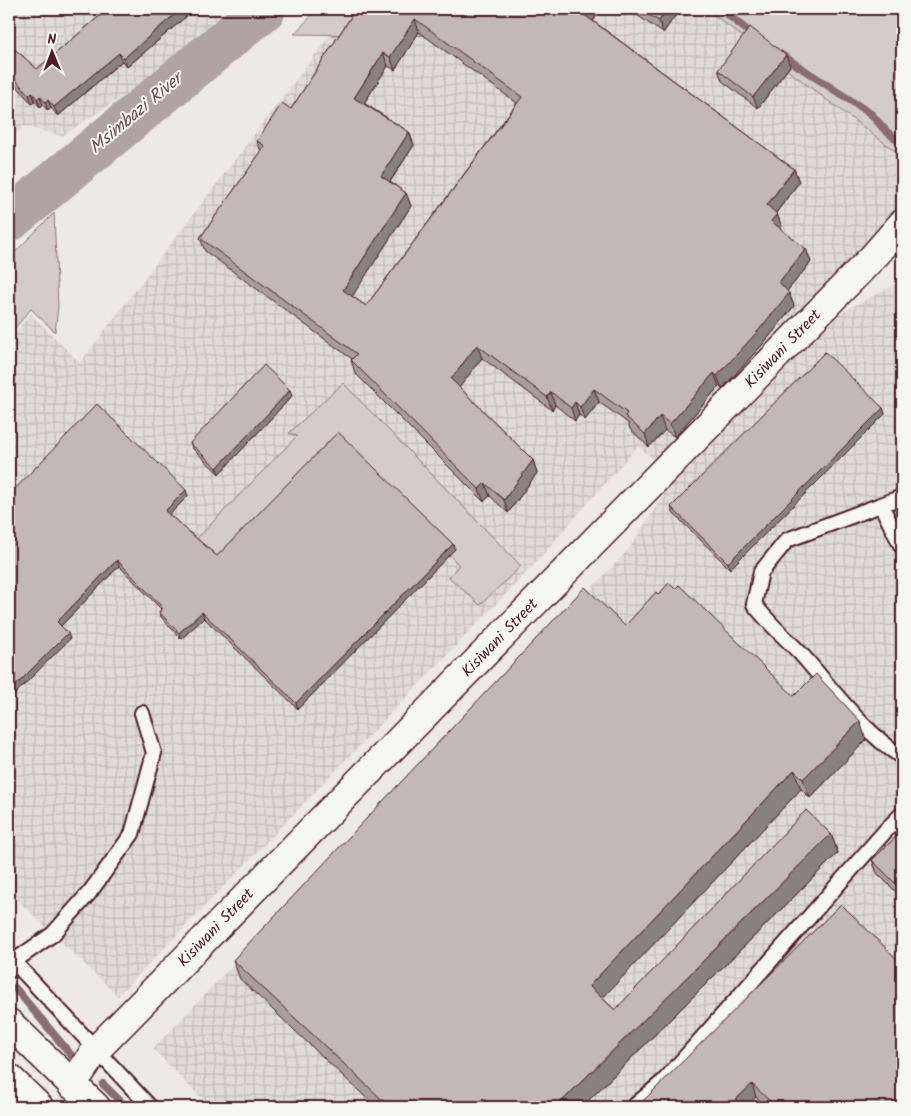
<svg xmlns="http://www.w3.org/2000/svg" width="911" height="1116" font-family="Kalam,sans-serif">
<defs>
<pattern id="industrial-grid" width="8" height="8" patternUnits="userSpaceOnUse" patternTransform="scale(1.25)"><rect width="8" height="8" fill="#e0dad8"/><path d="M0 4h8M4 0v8" fill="none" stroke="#c2bbba"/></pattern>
</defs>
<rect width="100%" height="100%" fill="#ece9e6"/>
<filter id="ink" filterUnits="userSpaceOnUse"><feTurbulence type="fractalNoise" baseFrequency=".02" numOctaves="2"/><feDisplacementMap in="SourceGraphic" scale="10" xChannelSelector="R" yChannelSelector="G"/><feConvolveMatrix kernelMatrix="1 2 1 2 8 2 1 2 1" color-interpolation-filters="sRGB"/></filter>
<g filter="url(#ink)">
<!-- industrial -->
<g fill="url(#industrial-grid)">
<polygon points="9,9 228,9 138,86 62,136 24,126 9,141"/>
<polygon points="350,9 902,9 902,144 892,140 902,145 902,203 873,244 658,463 638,446 531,568 118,996 9,892 9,340 31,314 80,363"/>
<polygon points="902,281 902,1107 210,1107 153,1049 629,549 675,477 833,317"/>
</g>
<!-- green -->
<g fill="#d4cbca" stroke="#8f757a">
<polygon points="318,9 473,9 462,36 294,34"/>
<polygon points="706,9 902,9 902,126 895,151"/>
<polygon points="54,213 58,307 55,332 31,309 9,335 9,258"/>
<polygon points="343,383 521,566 480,605 449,577 459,565 348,453 207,588 179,557 297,436 289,433"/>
</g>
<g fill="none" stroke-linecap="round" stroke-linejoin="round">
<!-- stream -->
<g stroke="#886e73" stroke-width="8">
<polyline points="721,9 754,36"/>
<polyline points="780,54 871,114 885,130 902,144"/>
<polyline points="15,988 72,1056"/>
<polyline points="103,1084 126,1107"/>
</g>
<!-- river -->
<polyline stroke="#b1a2a3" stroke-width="44" points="9,220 264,9"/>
<!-- lane casing -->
<g stroke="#4a1f2b" stroke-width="18">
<g id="lane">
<path d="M902,497L787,540L761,572L754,604C768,623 785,637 801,654C834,691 861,730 902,757"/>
<polyline points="881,505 902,547"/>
<polyline points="16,964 150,1107"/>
<polyline points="9,971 20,957 53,934 90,892 132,834 154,753 142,713"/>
<polyline points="633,1107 664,1081 888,828 902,814"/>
</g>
</g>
<!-- street casing -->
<g stroke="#4a1f2b" stroke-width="31">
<polyline id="street" points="72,1085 95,1051 874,256 902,224"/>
</g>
<!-- primary casing -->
<g stroke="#4a1f2b" stroke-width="31">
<g id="primary">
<polyline points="9,1023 96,1107"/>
<polyline points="9,1078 39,1107"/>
</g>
</g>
<!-- lane -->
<use href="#lane" stroke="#f6f6f2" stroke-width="14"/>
<!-- street -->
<use href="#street" stroke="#f6f6f2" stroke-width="28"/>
<!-- primary -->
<use href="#primary" stroke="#f6f6f2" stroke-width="28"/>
</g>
<!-- wall -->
<g fill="#a99d9d" stroke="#4a1f2b" fill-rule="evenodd">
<polygon points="108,9 195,9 127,67 122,61 58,116 51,108 48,111 43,105 40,107 35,101 32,104 9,77 9,44 37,69"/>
<path d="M356,9H602L593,21L794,169L799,182L776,213L777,214L782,227L780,229L806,249L811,262L787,291L789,293L794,306L763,344L722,389L719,386L675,437L665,430L649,447L630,429L628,423L599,402L585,420L579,415L575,421L555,405L552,410L482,358L459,387L533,460L537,473L508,513L490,496L484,502L355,373L351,360L352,359L205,251L200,238L261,152L257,141L291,109ZM419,32L517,103L366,306L352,296L411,206L406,193L390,182L414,145L409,132L364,103L388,66L395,70Z"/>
<polygon points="628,9 680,9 663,33"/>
<polygon points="790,66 758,108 722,81 718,70"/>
<polygon points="290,390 292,396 219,474 193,449 190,443"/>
<polygon points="883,408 885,414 730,569 673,513 671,507"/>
<polygon points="9,495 188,496 169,515 217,556 455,549 298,709 204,618 181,639 161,617 159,612 161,609 119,566 61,626 70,639 9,700"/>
<polygon points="658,595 794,696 866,740 810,798 801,789 602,998 615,1010 831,834 838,853 582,1107 376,1107 240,979 233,960 625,626"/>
<polygon points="902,831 902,898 877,873 872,860"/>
<polygon points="902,964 902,1107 767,1107 756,1097 637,1107"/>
</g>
<!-- shaded-wall -->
<g fill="#898080" stroke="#4a1f2b">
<polygon points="181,9 195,9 127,67 124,58"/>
<polygon points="587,9 602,9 588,27 583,14"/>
<polygon points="667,9 680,9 663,33 659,21"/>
<polygon points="415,19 419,32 395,70 390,57"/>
<polygon points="119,53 122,61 58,116 54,107"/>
<polygon points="383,53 388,66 359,111 354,98"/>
<polygon points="786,55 790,66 758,108 753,97"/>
<polygon points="32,92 35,101 32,104 29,95"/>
<polygon points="40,96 43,105 40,107 37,99"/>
<polygon points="48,100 51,108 48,111 45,102"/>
<polygon points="409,132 414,145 385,189 381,176"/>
<polygon points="794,169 799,182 772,218 767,205"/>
<polygon points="406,193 411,206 348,303 343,290"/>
<polygon points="777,214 782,227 776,234 771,221"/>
<polygon points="806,249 811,262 784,295 779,282"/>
<polygon points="789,293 794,306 763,344 722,389 717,376"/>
<polygon points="477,345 482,358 456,392 451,379"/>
<polygon points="714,373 719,386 675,437 670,424"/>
<polygon points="594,389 599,402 585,420 580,407"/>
<polygon points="290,390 292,396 219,474 217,468"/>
<polygon points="551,392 555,405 552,410 547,397"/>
<polygon points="575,402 579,415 575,421 571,408"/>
<polygon points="883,408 885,414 730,569 728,563"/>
<polygon points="660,416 665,430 649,447 645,434"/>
<polygon points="533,460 537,473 508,513 504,500"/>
<polygon points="485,483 490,496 484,502 479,489"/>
<polygon points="186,490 188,496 167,517 165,511"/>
<polygon points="453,544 455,549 298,709 296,703"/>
<polygon points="117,560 119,566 59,628 57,622"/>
<polygon points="202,612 204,618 181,639 179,633"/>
<polygon points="68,633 70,639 9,700 9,692"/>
<polygon points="860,721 866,740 810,798 803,779"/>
<polygon points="794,770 801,789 596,1005 589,986"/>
<polygon points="831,834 838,853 582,1107 556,1107"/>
<polygon points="752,1084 756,1097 746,1107 728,1107"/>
<polygon points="483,1098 486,1107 475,1107"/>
</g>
<!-- building -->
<g fill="#c4b7b7" stroke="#4a1f2b" fill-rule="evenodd">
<polygon points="108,9 181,9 124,58 119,53 54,107 48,100 45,102 40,96 37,99 32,92 29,95 9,72 9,44 37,69"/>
<path d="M356,9H587L583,14L794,169L767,205L777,214L771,221L806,249L779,282L789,293L758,331L717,376L714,373L670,424L660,416L645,434L625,416L627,413L594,389L580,407L575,402L571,408L551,392L547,397L477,345L451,379L533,460L504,500L485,483L479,489L351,360L357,354L200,238L265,146L257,141L282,103L291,109ZM415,19L522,97L366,306L343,290L406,193L381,176L409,132L354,98L383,53L390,57Z"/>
<polygon points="640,9 667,9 659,21"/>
<polygon points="750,27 786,55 753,97 718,70"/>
<polygon points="825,352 883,408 728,563 671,507"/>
<polygon points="264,365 290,390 217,468 190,443"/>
<polygon points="97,404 186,490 165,511 217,556 338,432 453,544 296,703 202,612 179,633 159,612 163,608 117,560 57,622 68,633 9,692 9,495"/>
<polygon points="669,583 675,589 679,585 794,696 816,674 860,721 803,779 794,770 589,986 615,1010 806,810 831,834 556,1107 492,1107 483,1098 475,1107 390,1107 233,960 585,587 625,626 656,592 658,595"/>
<polygon points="902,831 902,890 872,860"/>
<polygon points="841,904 902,964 902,1107 776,1107 752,1084 728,1107 637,1107"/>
</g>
</g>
<g text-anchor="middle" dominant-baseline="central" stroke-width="4" stroke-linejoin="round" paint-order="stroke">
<!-- street labels -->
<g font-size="16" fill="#4a1f2b" stroke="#f6f6f2">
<text transform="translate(783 349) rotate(-46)">Kisiwani Street</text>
<text transform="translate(500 638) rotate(-46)">Kisiwani Street</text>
<text transform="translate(216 928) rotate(-46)">Kisiwani Street</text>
</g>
<!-- water labels -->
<g font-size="18" font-style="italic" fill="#6e4d55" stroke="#f6f6f2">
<text transform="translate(136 114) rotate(-40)">Msimbazi River</text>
</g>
</g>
<!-- margin -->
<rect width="911" height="1116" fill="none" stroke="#f6f6f2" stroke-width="30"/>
<rect x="15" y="15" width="881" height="1086" fill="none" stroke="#4a1f2b" stroke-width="2" filter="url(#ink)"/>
<!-- north arrow -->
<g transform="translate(52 52) rotate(359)" stroke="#f6f6f2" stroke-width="4" paint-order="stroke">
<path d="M0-4L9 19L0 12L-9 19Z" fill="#4a1f2b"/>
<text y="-8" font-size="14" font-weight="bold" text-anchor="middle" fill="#4a1f2b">N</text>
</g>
</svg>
